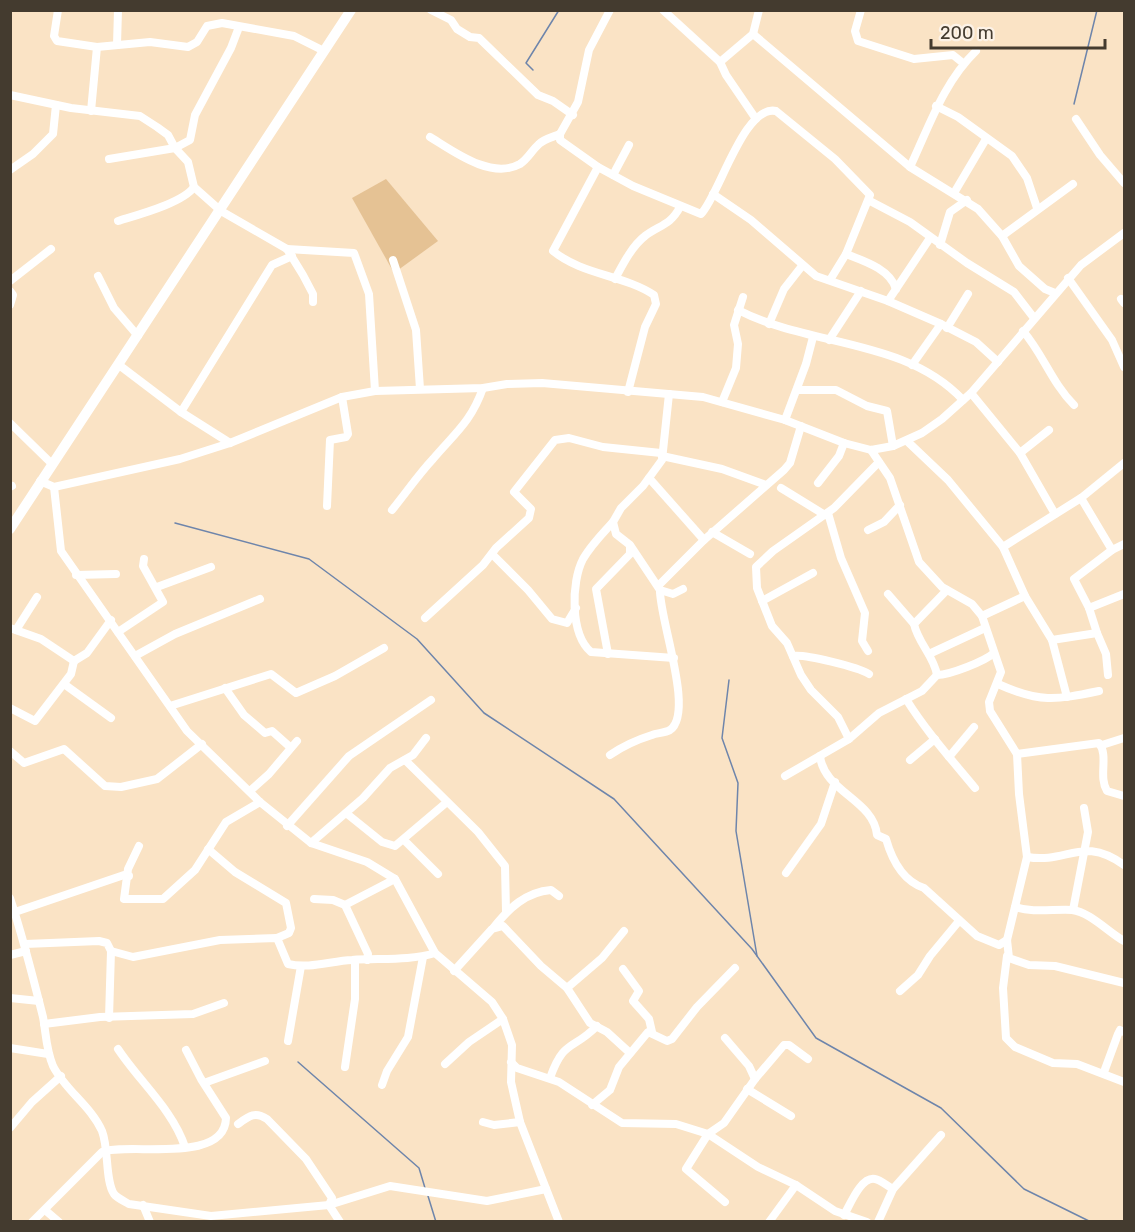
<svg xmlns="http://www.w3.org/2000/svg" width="1135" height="1232" font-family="Rubik,sans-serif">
<rect width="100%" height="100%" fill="#fae3c5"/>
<!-- green -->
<polygon fill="#e5c294" points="386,179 438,241 394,273 352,198"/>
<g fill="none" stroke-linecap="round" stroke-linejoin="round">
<!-- stream -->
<g stroke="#6e85ab" stroke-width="1.5">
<polyline points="533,70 526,63 559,10"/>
<polyline points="1074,104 1097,10"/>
<polyline points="175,523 309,559 417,639 484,713 614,799 752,949 816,1038 941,1108 1024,1189 1091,1222"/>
<polyline points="729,680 722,738 738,783 736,831 757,956"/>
<polyline points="298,1062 419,1168 425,1188"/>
<polyline points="428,1196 436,1222"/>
</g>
<!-- minor -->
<g stroke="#fff" stroke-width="8">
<polyline points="58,10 54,36 57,41 97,47"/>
<polyline points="431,10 451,20 457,29 470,37 479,38 538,95 553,101 573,115"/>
<path d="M610,10L589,50L578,102L560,134V140L598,167L633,186L701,214C719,196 744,104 776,111L835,159L870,195L846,254L830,280"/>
<polyline points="663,10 720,62 726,75 756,119"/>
<polyline points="861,10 855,31 858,41 914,59 953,55 963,63"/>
<polyline points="753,34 910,167 978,209 1002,236 1019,266 1045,289 1055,293"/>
<polyline points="117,45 118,10"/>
<polyline points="720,62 753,34 759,10"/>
<polyline points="10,95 71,108 140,116 157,127 168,135 175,148 188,162 194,187 221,211 287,249 303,275 313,294 313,302"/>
<polyline points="936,106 958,117 1012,156 1027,178 1037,208"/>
<polyline points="91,111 97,47 150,42 188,47 197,42 207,26 222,23 294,36 324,51"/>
<polyline points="1076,119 1100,155 1124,183"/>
<path d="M430,137C453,151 491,180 520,164C528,159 532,150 539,144C544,139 553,137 560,134"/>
<polyline points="109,159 175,148 190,140 195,115 231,48 239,27"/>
<path d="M598,167L553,251C582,275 624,275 654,295L656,304L645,327L628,392"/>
<path d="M910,167C929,127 943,83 976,51"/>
<polyline points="10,170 33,154 53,134 56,105"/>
<polyline points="613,175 629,145"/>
<polyline points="954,193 986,139"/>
<polyline points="713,194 751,220 816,276 888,301 941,324 976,342 998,362"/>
<polyline points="870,201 910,222 967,263 1014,292 1034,318"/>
<path d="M118,221C137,215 183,203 194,187"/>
<polyline points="1002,236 1073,184"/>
<polyline points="940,245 950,212 967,200"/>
<polyline points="287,249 354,253 369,294 375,391"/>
<path d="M846,254C864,261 890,269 896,289"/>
<polyline points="393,260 416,330 420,389"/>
<polyline points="98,276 114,308 138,336"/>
<polyline points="1068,278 1112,340 1124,367"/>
<path d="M615,279C623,264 632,246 645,236C659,225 670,226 680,207"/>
<polyline points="10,281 51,249"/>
<polyline points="10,291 13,295 10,305"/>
<polyline points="1121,299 1124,303"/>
<polyline points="888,301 930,238"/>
<path d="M738,310C810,347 905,338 963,400"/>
<polyline points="769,324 784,289 802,266"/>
<polyline points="947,328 968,294"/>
<path d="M1023,331C1043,354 1052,383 1074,405"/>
<polyline points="829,340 861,291"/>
<polyline points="119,365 181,412 230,443"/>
<polyline points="912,365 941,324"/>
<polyline points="797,390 836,390 867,406 887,411 893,446"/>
<polyline points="971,393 1020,453 1055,514"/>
<polyline points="669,394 662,460 643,486 621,508 613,522 616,534 630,545 660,590 673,594 683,589"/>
<polyline points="722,402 736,368 738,344 734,325 743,297"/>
<polyline points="181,412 272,265 292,256"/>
<polyline points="785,420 806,364 813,337"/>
<polyline points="10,423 51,463"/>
<polyline points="907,441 948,480 1003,547 1025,596 1052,640 1097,633 1106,654 1108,675"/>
<polyline points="871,450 890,478 919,562 942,587 972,604 982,616 1001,672 989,702 990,711 1017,754 1019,794 1027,857 1007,940 1009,958 1029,965 1055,966 1124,983"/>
<polyline points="1020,453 1049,430"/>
<polyline points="662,456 722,469 766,485"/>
<polyline points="649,478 704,540"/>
<polyline points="40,481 54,487 180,459 230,443 342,397 375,391 483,388 507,384 542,383 703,397 785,420 844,443 871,450 893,446 922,433 942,419 971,393 1081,265 1124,233"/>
<polyline points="818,483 839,456 844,443"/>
<polyline points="10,487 12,486"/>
<polyline points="54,487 61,551 187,731 260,802 311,843 367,862 395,879 435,953 492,1002 503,1019 512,1045 511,1082 520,1122 559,1222"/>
<polyline points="781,488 825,515"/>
<polyline points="1081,498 1124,463"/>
<polyline points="327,506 330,440 346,437 348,434 342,397"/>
<path d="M392,510C406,493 418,475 433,459C455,433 471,422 483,388"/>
<polyline points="828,513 841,558 865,613 862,641 868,651"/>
<path d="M613,522C603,533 591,545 583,559C571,582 570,634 591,652L674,658"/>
<polyline points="868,530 884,522 900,505"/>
<polyline points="712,532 750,554"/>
<polyline points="1003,547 1081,498 1112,550 1124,544"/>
<polyline points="492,554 528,590 552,619 567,623 576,608"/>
<polyline points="76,575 116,574"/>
<polyline points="658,586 704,540 784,470 790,463 801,426"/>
<polyline points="157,587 211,567"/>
<polyline points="888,594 914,624"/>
<polyline points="762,601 813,573"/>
<polyline points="1089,608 1124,594"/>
<polyline points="982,616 1025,596"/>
<polyline points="425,618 483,565 496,548 529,518 531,509 514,492 555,440 569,438 603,447 661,453"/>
<polyline points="10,628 41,639 74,661"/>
<polyline points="16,630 37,597"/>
<polyline points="118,632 163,602 143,566 144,559"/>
<polyline points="1097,633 1089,608 1074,579 1112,550"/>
<polyline points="1052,640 1067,697"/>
<polyline points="608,654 596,589 630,554 630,546"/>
<polyline points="929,654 985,628"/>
<polyline points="135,656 175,634 260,599"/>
<path d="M793,656C805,654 858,667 869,674"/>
<polyline points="74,661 87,653 111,620"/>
<path d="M937,675C934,656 918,643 914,624L947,590"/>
<polyline points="64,684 111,718"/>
<path d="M998,684C1040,703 1055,700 1099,691"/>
<polyline points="225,688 244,715 265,733 272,731 290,747"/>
<path d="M906,699C926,731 951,759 975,788"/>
<polyline points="170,706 271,674 296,693 335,676 384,648"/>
<polyline points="10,708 35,721 71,674 74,661"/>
<polyline points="849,739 838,717 811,690 801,675 787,643 772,626 757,588 756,567 773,551 834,508 879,462"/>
<polyline points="1102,745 1124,738"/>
<polyline points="10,751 24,763 64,749 105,786 121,787 157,779 202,744"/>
<path d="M1017,754L1099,743C1109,756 1098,776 1107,791L1124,796"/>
<path d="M610,755C623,746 636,740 652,735C657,733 665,733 670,730C695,713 659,618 660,590"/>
<path d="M820,756C824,792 874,800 877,835L886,839C892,860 903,881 924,888L977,936L999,945L1007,940"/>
<polyline points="949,757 974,727"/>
<polyline points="405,760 478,832 505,866 506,912"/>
<polyline points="910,760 935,739"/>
<path d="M785,776L849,739L879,713L922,691L937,675C950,675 985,661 994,653"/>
<polyline points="250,791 269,774 297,741"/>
<polyline points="346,813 382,842 395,846 447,802"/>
<polyline points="287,826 349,756 431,700"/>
<polyline points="404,840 438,874"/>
<polyline points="311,843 363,798 390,768 413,755 426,738"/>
<polyline points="139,846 128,869 124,899 163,899 195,870 226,822 260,802"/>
<polyline points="208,849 235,872 286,903 291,928 289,933 277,938"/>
<path d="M1027,857C1068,864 1082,835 1124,865"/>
<polyline points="786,873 821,824 835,782"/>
<path d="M10,898C23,937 33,977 43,1017C46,1033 46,1050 53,1066C65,1090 91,1106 102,1131C109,1149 105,1181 114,1194C117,1198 124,1201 129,1204L211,1216L329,1205L390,1186L487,1201L546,1189"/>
<polyline points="314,899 333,900 345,905 368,954 367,960"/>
<polyline points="345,905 395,879"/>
<path d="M1015,907C1033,913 1053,909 1072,910C1090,912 1108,932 1124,941"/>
<polyline points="1073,910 1088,832 1084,808"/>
<polyline points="15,912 124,875 129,876"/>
<path d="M494,927C509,908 526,892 551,890L559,896"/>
<path d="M25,944L99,941L107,943L111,951L133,957L220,940L277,938L288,964C309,969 331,961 352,960C380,958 409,961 435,953"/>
<polyline points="10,955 26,951"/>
<polyline points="1007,956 1003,988 1006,1038 1015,1047 1053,1063 1077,1064 1124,1082"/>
<polyline points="623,969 639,991 633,1001 649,1019 652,1032"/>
<polyline points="454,971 492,929 503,926 541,966 567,988 590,1023 607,1032 630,1053"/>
<polyline points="567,988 602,958 624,931"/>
<polyline points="900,991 918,975 930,956 959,921"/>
<polyline points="10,998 39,1001"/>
<polyline points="109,1018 111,951"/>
<polyline points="44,1024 100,1017 193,1014 224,1003"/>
<polyline points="725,1038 749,1066 755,1079"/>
<polyline points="288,1041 301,966"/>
<polyline points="10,1048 48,1054"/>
<path d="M118,1049C139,1081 173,1110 185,1147"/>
<polyline points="511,1062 517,1068 559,1082 622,1123 676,1124 708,1134 758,1167 796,1185 835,1211 867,1222"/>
<polyline points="445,1064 469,1042 503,1019"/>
<polyline points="345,1067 355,999 355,960"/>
<polyline points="1104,1072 1118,1034 1120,1030 1124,1032"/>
<path d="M550,1078C564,1039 572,1051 597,1026"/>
<polyline points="204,1083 265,1061"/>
<polyline points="382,1085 387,1071 408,1037 423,957"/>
<polyline points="747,1089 791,1116"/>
<polyline points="592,1105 610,1090 619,1067 648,1032 667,1041 672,1039 697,1007 735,968"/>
<polyline points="483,1122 494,1125 520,1122"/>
<path d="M238,1124C249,1116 255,1111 267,1119L306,1159L332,1198L329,1205L340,1222"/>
<polyline points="10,1128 32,1102 61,1076"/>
<polyline points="725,1202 686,1169 708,1134 724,1123 755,1079 784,1045 789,1045 808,1059"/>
<polyline points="143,1205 150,1222"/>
<polyline points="45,1210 59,1222"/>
<path d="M844,1215C850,1205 861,1176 875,1179C881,1180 887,1186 893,1189"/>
<path d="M32,1222L102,1152C128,1142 225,1165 226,1118L201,1079L186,1050"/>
<polyline points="769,1222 796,1185"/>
<polyline points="878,1222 893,1189 941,1135"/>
</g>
<!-- major -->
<polyline stroke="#fff" stroke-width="10" points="10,529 351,10"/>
</g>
<!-- border -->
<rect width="1135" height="1232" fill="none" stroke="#443b2f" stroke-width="24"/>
<!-- scale -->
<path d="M931 39v9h174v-9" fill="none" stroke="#443b2f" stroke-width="3"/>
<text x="940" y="39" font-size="18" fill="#443b2f" stroke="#fcf2e7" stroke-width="4.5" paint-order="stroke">200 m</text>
</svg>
